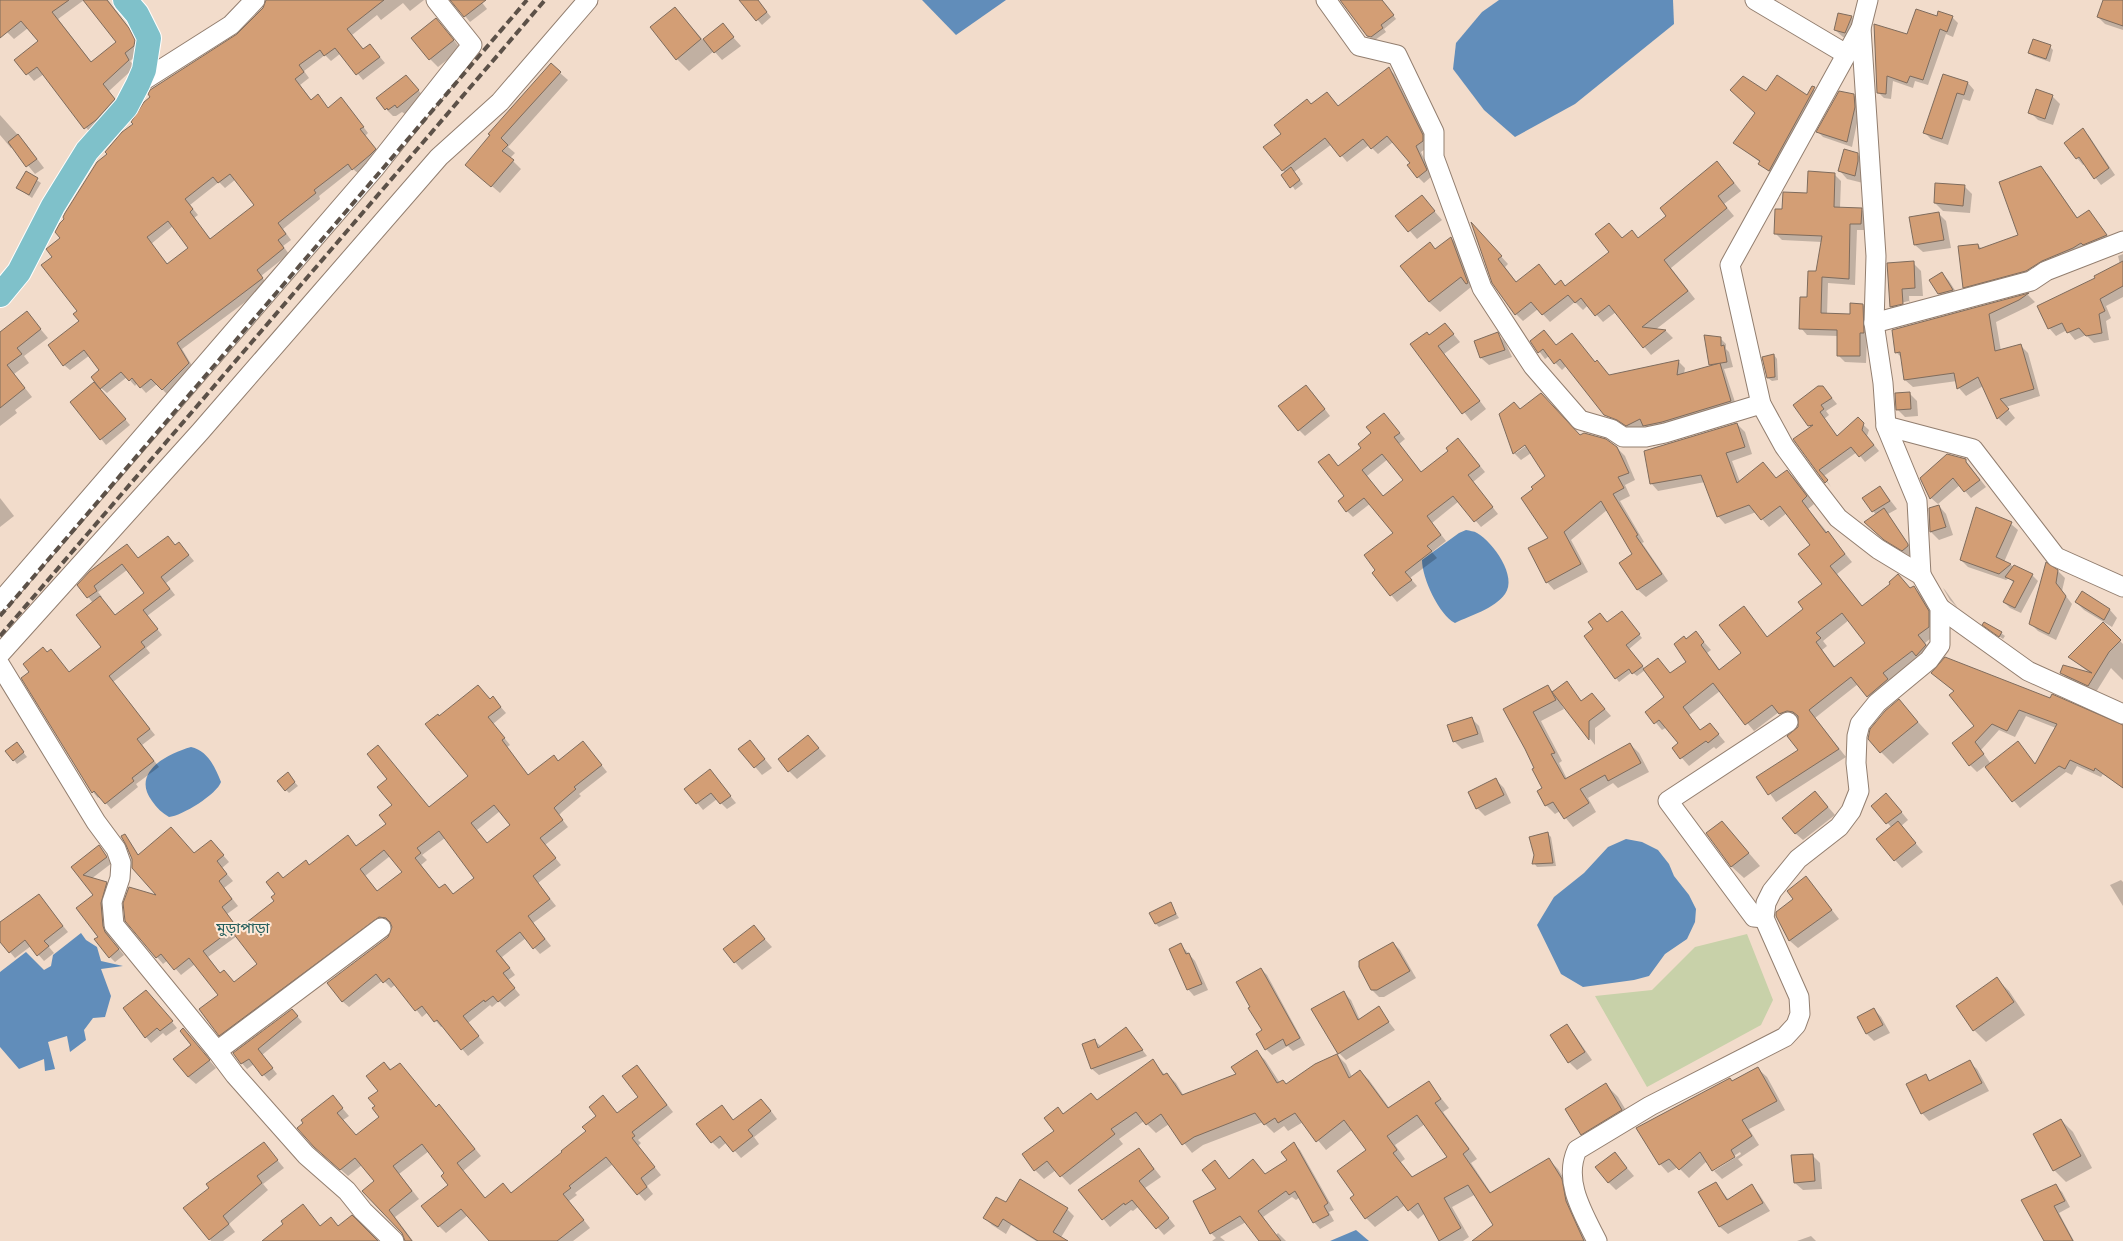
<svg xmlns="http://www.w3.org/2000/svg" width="2123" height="1241" font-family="Raleway,'Noto Sans Bengali',sans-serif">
<rect width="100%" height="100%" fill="#f2dccb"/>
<!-- green -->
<polygon fill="#c8d1a9" points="1747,934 1773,1000 1761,1025 1647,1087 1595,996 1652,990 1695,947"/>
<!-- water -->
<g fill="#618dba">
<polygon points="922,0 1006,0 956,35"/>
<polygon points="1499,0 1673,0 1674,24 1575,104 1515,137 1484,110 1453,69 1456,43 1482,12"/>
<path d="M1466,530C1470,531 1474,531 1477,533C1493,542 1518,577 1505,594C1494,609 1471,615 1455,623C1439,615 1422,578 1422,560L1459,533Z"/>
<path d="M191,747C208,751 215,767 221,782C217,794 182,816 169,817C162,813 157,808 152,801C131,773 166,754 191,747Z"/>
<polygon points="1626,839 1642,842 1658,850 1669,864 1674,876 1689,895 1696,909 1695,922 1687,939 1665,954 1649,976 1634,980 1583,987 1561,974 1537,925 1554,897 1584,873 1608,847"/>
<polygon points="81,933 86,940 97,947 101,961 123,966 101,969 111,996 105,1017 93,1018 84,1030 86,1040 70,1052 67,1036 48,1042 55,1069 45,1071 44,1059 19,1069 0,1047 0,972 26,952 44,970 51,966 53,955"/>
<polygon points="1356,1230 1369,1241 1330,1241"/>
</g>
<!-- shadow -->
<g fill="#0003" fill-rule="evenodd">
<path d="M0,0H108L135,36L141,48L140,53L130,61L135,67L109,91L121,107L92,135L44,74L34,81L16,60L39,42L28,28L14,39L7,32ZM84,0L117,42L92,63L58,19Z"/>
<path d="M267,0H424L410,11L403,3L381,20L377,15L352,35L364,50L375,51L385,63L363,80L341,53L331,61L325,55L304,71L309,78L300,85L312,101L328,109L346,104L368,133L365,136L380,155L359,174L353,169L319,196L320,199L283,229L291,240L283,246L289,254L261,276L268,285L182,349L194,369L168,395L157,384L146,393L137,383L135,386L127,377L107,393L101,388V370L90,355L70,370L64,365L81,321L79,311L53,257L61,238L66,219L108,154L240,34L264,8ZM236,179L256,206L211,240L194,218L198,215L190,205L219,182L225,188ZM173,226L190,248L168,265L151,244Z"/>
<polygon points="452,0 480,0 487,9 470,22"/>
<polygon points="741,0 757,0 771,17 762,25"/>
<polygon points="1348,0 1382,0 1396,19 1384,29 1386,32 1375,40 1372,39"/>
<polygon points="2103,0 2123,0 2123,30 2105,24 2098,17"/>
<polygon points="675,8 703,40 722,25 741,46 722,60 714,51 689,71 677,59"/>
<polygon points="1839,14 1852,17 1859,25 1853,40 1843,37 1835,30"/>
<polygon points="1937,17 1952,17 1958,23 1953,37 1946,34 1928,85 1915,81 1913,88 1893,81 1891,99 1884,98 1878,92 1908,36"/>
<polygon points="444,28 461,49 438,67 430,59"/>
<polygon points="2050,47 2053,50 2050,62 2033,56 2030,53"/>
<polygon points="1388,68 1394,74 1428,141 1428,147 1421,152 1432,176 1424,183 1418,177 1412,163 1393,142 1378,154 1369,145 1347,162 1332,144 1294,172 1303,184 1295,190 1283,170 1282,134 1312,105 1339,107"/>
<polygon points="560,73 568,80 508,147 515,153 510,158 521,169 500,193 467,165"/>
<polygon points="1944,75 1968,83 1974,90 1970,101 1963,99 1948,145 1931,139 1925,133"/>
<polygon points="406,76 425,98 405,114 402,112 396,116 393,116 386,109"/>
<polygon points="1812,88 1821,95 1776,176 1767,170 1761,163 1735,143 1757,113 1766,93 1807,97"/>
<polygon points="1853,95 1859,101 1859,113 1852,147 1823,137 1818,132"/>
<polygon points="2052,96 2060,104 2053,125 2038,120 2030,112"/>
<polygon points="0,115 26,144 44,168 35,174 13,147 11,148 0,135"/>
<polygon points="2083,130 2089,136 2115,175 2101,185 2085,164 2083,165 2077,158"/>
<polygon points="1857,154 1865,162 1863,183 1847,179 1840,171"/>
<polygon points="2040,168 2048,175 2078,219 2089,211 2113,243 1971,295 1964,287 1978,245 1982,249 2019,236"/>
<polygon points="1724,170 1741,191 1724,204 1734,216 1671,268 1695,299 1655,330 1666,331 1673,338 1651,355 1616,312 1603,322 1588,305 1583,310 1575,302 1550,322 1538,309 1523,321 1516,314 1478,231 1508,264 1505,267 1517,283 1539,266 1556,285 1566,287 1611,252 1622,239 1639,239"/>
<polygon points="26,173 41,183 32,198 18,188"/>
<polygon points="1834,174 1841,181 1840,208 1861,209 1868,216 1868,230 1857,230 1855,285 1828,283 1827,315 1851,316 1863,305 1870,311 1870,339 1867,339 1866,363 1845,362 1838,355 1838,336 1807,335 1801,328 1817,272 1822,242 1782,240 1776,234 1783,210 1809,194"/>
<polygon points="1964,186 1972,194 1970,213 1943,211 1935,203"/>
<polygon points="1422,197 1442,220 1417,239 1397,216"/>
<polygon points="1938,213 1946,221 1951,248 1923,252 1915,245"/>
<polygon points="1451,238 1461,248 1477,293 1471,287 1440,312 1429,302 1436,250"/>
<polygon points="2123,254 2123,297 2106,306 2111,318 2106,321 2109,340 2094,343 2086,335 2075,340 2067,330 2056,336 2050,329 2039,307 2097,278 2120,264 2118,256"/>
<path d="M1913,263L1921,271L1923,296H1909L1910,311L1899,314L1891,307ZM1909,301V303L1896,307V304Z"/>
<polygon points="1942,273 1949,281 1960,298 1947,301 1939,294"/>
<polygon points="2028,295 2035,302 2027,307 1996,322 2001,351 2020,345 2028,353 2040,396 2006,407 2015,418 2006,426 1998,418 1983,386 1966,396 1959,388 1957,381 1913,387 1905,380 1902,358 1896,352 1894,331"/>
<polygon points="27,313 48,338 24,356 29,363 14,374 32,397 15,410 17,413 0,426 0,334"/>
<polygon points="1445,324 1460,342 1444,354 1486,409 1471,421 1412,345 1430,336"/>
<polygon points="1497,334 1505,342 1512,357 1489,365 1481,358"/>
<polygon points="1572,334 1595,363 1597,361 1610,376 1678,361 1685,368 1684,374 1712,367 1711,365 1720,338 1726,344 1726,349 1729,352 1733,367 1724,369 1737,408 1651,432 1645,426 1634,432 1625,426 1612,422 1609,418 1623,423 1567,365 1562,370 1549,356 1545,359 1532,342 1557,346"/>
<polygon points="1774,355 1777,359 1778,380 1772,381 1768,378"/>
<polygon points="1823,387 1837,404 1826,411 1829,415 1824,419 1838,437 1857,419 1869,430 1867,436 1879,451 1865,462 1857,452 1824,476 1831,487 1795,440 1811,427 1809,425"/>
<polygon points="100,389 130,425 106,445 72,402"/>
<polygon points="1312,392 1330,416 1305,436 1299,430"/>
<polygon points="1909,393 1917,401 1918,416 1905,417 1897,409"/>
<path d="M1521,410L1581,437L1617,448L1625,456L1635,480L1625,485L1630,496L1620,501L1644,542L1642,543L1668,581L1646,597L1638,590L1620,563L1634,554L1607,510L1571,540L1588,572L1554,590L1547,582L1550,538L1535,490L1546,476L1531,453L1521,460L1514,453ZM1529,440L1531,442L1516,453V450Z"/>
<path d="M1390,421L1405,439L1399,444L1422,473L1464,446L1485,472L1473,482L1498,514L1481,527L1459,501L1432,523L1446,541L1432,552L1437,558L1410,578L1417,586L1397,602L1373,573L1377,570L1394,533L1371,503L1353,517L1347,511L1346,496L1329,455L1339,467L1363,448ZM1388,459L1405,480L1383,497L1367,476Z"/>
<path d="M1737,424L1745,432L1752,454L1732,461L1740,482L1777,479L1787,471L1795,479L1814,504L1808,509L1852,562L1837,574L1863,607L1914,587L1921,595L1936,620V634L1925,643L1933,653L1875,704L1858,684L1815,718L1846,757L1776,802L1758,777L1799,750L1800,720L1796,718L1788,721L1779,712L1754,731L1720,691L1689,715L1701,731L1710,724L1725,742L1716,749L1714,747L1689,766L1673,748L1680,744L1667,727L1662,730L1647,712L1666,698L1645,670L1637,676L1632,672L1619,682L1616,678L1607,623L1625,617L1642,638L1629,649L1645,669L1658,659L1671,674L1688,662L1686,640L1696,633L1711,650L1707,653L1720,670L1743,653L1744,608L1768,638L1805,609L1824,584L1812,545L1787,513L1769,527L1756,512L1725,524L1718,516L1705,482L1658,491L1651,483L1653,448ZM1849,620L1867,643L1835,667L1822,650L1827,646L1823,641Z"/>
<polygon points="1965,460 1986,487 1971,498 1960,485 1938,504 1931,498"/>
<polygon points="1880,487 1897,509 1888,514 1914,553 1910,556 1892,546 1872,528 1876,515 1864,498"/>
<polygon points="0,498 14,516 0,527"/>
<polygon points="1939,506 1946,514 1953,535 1939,540 1931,532 1930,509"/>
<polygon points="2011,524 2018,530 2004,562 2032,575 2038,581 2021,613 2010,608 2004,602 2014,583 2009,578 2006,580 1968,567 1961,560"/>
<path d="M175,546L184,549L194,561L166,583L175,595L147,616L162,635L146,648L150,653L113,682L155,735L142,745L159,767L136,784L138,787L111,809L100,796L98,798L93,792L69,673L102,647L93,603L79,585L90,572ZM127,570L146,593L115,616L100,598L102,597L98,592Z"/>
<polygon points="2058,571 2065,578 2062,591 2072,604 2056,640 2038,631 2031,624"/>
<polygon points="1943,588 1945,590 1958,608 1950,600"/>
<polygon points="2082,592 2110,610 2117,618 2112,627 2084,610 2076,602"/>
<polygon points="2103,624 2123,644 2123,680 2111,668 2096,692 2069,680 2062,673 2091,674 2069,657"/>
<polygon points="1988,628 2001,633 2005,636 2003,639"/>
<path d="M1933,673L2123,726V788L2103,774L2101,777L2077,766L2072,775L2066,772L2020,808L1985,766L1977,772L1970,765L1976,726L1955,692ZM2026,716L2056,728L2036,765L2024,750L1991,764L1981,750L1999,730L2015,737Z"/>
<polygon points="1567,683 1582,702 1592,694 1611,716 1595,728 1595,745 1562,703 1561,704 1564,709 1541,721 1562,761 1559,763 1567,779 1630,744 1639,753 1649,772 1618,788 1613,783 1588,798 1596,812 1573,827 1560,811 1555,814 1546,805 1544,788 1536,769 1505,710 1548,687 1553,692"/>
<path d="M493,698L506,713L493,724L510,745L507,747L529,776L554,757L559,762L589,749L607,772L579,794L581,796L562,812L559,815L568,827L545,845L561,865L538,883L556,906L533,923L551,946L540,954L526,938L502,957L515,975L508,980L520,995L505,1007L499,1001L492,1007L490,1005L468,1023L484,1043L468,1056L443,1026L441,1027L428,1012L422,1017L396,984L391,988L383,980L349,1007L342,1001L393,932L392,923L381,925L226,1041L220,1035L219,995L195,964L181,975L168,960L163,964L157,957L160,897L133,859L124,835L139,856L194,855L217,848L229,862L222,868L233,881L224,888L238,906L227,914L239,929L275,901L284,879L354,843L357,847L429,808L470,777L439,717ZM500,811L512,825L488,844L477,830ZM445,838L475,878L454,895L440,889L421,865L427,860L422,855ZM390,856L404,873L378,892L365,876ZM237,936L259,964L235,983L221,974L208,957Z"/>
<polygon points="1899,701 1929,734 1893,764 1881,752"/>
<polygon points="1471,718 1479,726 1484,742 1462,749 1454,741"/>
<polygon points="808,736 826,756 797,779 789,771"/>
<polygon points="750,741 772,768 762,775 740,749"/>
<polygon points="20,748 27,757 17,764 14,760"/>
<polygon points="710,771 736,803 727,809 717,799 703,810 686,789"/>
<polygon points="291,778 298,786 289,793 286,790"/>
<polygon points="1496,780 1504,788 1511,803 1485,816 1477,808"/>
<polygon points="1823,801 1835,815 1803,840 1795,833"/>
<polygon points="1894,803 1908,820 1901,826 1923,852 1902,868 1895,860 1892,828 1873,806"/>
<polygon points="1722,822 1760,866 1744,878 1732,867 1708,834"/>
<polygon points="1548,834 1551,837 1556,866 1537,867 1534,863"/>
<polygon points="99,847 112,863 91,879 106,883 112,888 106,909 108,933 111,939 124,955 115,962 110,957 100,937 95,895 73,867"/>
<polygon points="2121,880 2123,882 2123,906 2110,885"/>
<polygon points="1813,886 1839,919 1798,948 1790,941 1777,916"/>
<polygon points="44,902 68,932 49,947 54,953 44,961 31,946 15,958 0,940 0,924"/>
<polygon points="1170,904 1179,918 1159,927 1156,924"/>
<polygon points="754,927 772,947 742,970 735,962"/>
<polygon points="1393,943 1400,950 1416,978 1384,997 1379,997 1372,990"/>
<polygon points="1181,945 1195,961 1208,990 1194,996 1188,989"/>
<polygon points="1261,969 1267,975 1305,1045 1293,1051 1288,1046 1272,1055 1266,1049 1264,1031 1251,1008"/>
<polygon points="1997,979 2009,991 2025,1015 1986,1042 1974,1030"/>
<polygon points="1344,993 1351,1000 1360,1020 1378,1008 1395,1030 1346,1060 1339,1053"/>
<polygon points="152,997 177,1028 166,1036 163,1033 151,1043 146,1037"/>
<polygon points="1874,1009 1881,1017 1890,1033 1874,1041 1867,1034"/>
<polygon points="297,1016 302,1022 262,1055 277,1074 269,1081 254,1064 247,1069 234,1054"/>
<polygon points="1567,1026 1574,1034 1592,1060 1577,1070 1569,1062 1552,1035"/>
<polygon points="183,1029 216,1068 196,1084 188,1077 192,1045"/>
<polygon points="1131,1035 1147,1056 1099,1075 1092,1069 1083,1045 1095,1041 1102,1047"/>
<path d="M1256,1051L1265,1060L1280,1083L1287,1085L1337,1055L1346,1064L1352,1077L1360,1071L1369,1080L1390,1109L1429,1083L1449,1108L1443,1112L1477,1159L1471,1163L1491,1193L1549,1160L1558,1169L1570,1189L1588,1241H1484L1495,1225L1476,1194L1452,1207L1469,1237L1463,1241H1441L1425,1213L1418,1219L1405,1205L1375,1227L1366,1218L1356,1195L1368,1150L1353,1129L1326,1150L1303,1122L1288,1131L1284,1126L1274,1133L1263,1122L1203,1145L1192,1153L1169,1124L1156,1133L1144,1121L1119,1139L1123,1144L1070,1185L1056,1170L1044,1179L1035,1170L1055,1131L1058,1108L1064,1115L1098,1101L1153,1061L1165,1075L1167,1074L1176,1083L1184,1096L1237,1075ZM1425,1124L1449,1158L1413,1178L1401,1162L1405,1159L1395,1145Z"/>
<polygon points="1969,1062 1977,1069 1989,1091 1929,1121 1922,1113 1926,1076 1931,1082"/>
<polygon points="384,1063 436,1108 446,1113 481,1156 463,1171 486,1199 512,1194 587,1131 598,1117 603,1097 618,1114 640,1097 637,1066 673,1112 638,1140 641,1143 638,1146 661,1175 647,1186 653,1194 645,1201 613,1164 575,1193 577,1195 569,1201 590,1228 573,1241 490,1241 468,1215 446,1233 439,1226 450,1185 446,1173 429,1151 399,1174 419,1199 395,1217 413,1241 406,1241 403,1232 363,1191 375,1182 362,1165 348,1176 323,1154 333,1097 349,1116 343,1120 356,1136 381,1117 377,1106"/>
<polygon points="1758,1069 1767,1077 1785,1110 1749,1129 1759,1145 1738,1159 1743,1165 1722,1179 1714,1171 1741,1154 1740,1152 1713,1170 1707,1161 1689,1178 1678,1167 1668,1173 1660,1164 1733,1082"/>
<polygon points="1606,1085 1618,1097 1633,1122 1594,1146 1582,1134"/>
<polygon points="722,1106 734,1121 768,1107 777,1119 754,1137 759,1144 741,1158 727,1142 719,1149 712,1142"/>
<polygon points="2061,1120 2073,1132 2092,1168 2066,1182 2054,1170"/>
<polygon points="264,1144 284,1168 263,1184 268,1190 229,1224 235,1232 223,1241 211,1241 210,1239"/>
<polygon points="1294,1144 1300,1150 1334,1210 1329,1212 1334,1221 1320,1229 1314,1222 1300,1197 1296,1200 1292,1197 1263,1217 1276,1235 1278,1233 1286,1241 1261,1241 1246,1222 1220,1237 1225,1241 1212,1241 1216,1238 1211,1233 1218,1189 1215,1162 1230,1180 1266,1175 1289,1161"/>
<polygon points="1139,1149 1161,1177 1145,1188 1175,1226 1164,1235 1139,1206 1133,1211 1131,1210 1110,1227 1080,1190"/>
<polygon points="1615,1154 1634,1176 1616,1190 1608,1182"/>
<polygon points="1812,1155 1820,1163 1822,1189 1803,1190 1795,1183"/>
<polygon points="1715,1183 1729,1200 1752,1186 1759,1194 1770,1211 1728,1234 1720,1227 1699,1193"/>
<polygon points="2056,1186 2062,1192 2070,1207 2059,1213 2074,1241 2045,1241"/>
<polygon points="1006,1204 1067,1209 1074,1216 1060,1239 1063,1241 1036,1241 1011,1225 1006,1234 992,1225 985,1218"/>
<polygon points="1811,1236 1816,1241 1797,1241"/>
</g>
<!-- building -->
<g fill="#d39e75" stroke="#7f6c5d" fill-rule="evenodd">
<polygon points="0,0 69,0 52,12 91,62 116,42 83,0 107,0 129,28 135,40 134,46 125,53 129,60 103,84 115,99 96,120 84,129 37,67 26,75 14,60 38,41 21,21 0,38"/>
<path d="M266,0H384L347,29L363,49L370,44L380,57L356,75L335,48L324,56L320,50L299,65L304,72L295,79L311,100L318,94L328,108L341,97L364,127L360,129L376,149L370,155L352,170L348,164L314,190L316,193L278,223L286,234L278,240L284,248L257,270L263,278L177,343L189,363L162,390L151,379L140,388L132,378L129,381L121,372L100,389L91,377L99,370L84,350L63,366L48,345L79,321L73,314L77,311L41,265L52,257L46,249L60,238L55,232L60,223L64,219L63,217L65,213L97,162L107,154L105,152L122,132L133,124L131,122L144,102L150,97L148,94L150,90L237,34L263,8ZM230,174L254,205L210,239L190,212L193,209L185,199L213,177L218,183ZM168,221L188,248L167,264L147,237Z"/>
<polygon points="450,0 486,0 464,17"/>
<polygon points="739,0 758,0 767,12 756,21"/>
<polygon points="1340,0 1382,0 1394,15 1381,25 1383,28 1371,37 1367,36"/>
<polygon points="2103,0 2123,0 2123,26 2097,17"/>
<polygon points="675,7 701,39 676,60 650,27"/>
<polygon points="1916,9 1937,16 1938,11 1953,16 1947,32 1940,29 1923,80 1910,76 1907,83 1887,76 1886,94 1877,93 1874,24 1907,34"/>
<polygon points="1838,13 1852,16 1845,33 1834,30"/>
<polygon points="436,18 454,40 429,60 411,38"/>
<polygon points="723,23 734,37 714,53 703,39"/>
<polygon points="2033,39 2051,45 2046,59 2028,53"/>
<polygon points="551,63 561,72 501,138 508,145 502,151 514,160 491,187 465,165 490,135 488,134"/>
<polygon points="1389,67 1423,135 1423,141 1416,146 1427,170 1417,178 1407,165 1410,163 1387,136 1371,149 1363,139 1340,157 1325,138 1282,171 1263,147 1281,134 1274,125 1307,99 1311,104 1327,92 1338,106"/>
<polygon points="1943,74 1968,82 1964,95 1957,93 1942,139 1923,133"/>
<polygon points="406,75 419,90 397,108 395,105 388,110 387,108 385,110 376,98"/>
<polygon points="1777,75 1807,95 1812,86 1815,87 1769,171 1758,164 1760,161 1733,143 1755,113 1730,90 1743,76 1766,91"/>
<polygon points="2036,89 2053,95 2045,119 2028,113"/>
<polygon points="1839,91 1854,94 1855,107 1847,142 1816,132"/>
<polygon points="2083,128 2109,168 2094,179 2079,157 2076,159 2064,143"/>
<polygon points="18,134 37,159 26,167 8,142"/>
<polygon points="1844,149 1858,153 1858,161 1855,176 1838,171"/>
<polygon points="1717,161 1734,183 1718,196 1727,208 1664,260 1688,291 1642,327 1666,330 1643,348 1609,305 1595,316 1581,298 1575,303 1568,295 1542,315 1531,302 1515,315 1492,283 1471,222 1502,256 1498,259 1516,282 1539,264 1555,285 1561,280 1565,286 1609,252 1595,234 1609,223 1622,238 1632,230 1638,238 1666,216 1660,208"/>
<polygon points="2041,166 2077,218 2089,210 2107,235 2083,245 2081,243 2073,248 2042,261 2026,271 1963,288 1958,246 1978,244 1979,249 2018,235 1999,182"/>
<polygon points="1291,167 1300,180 1290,188 1281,175"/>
<polygon points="26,171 38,178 29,195 16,188"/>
<polygon points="1808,171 1835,173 1834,207 1862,208 1861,224 1850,224 1849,279 1822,277 1821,313 1850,314 1850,303 1863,304 1864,333 1860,333 1860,356 1837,356 1837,330 1799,329 1800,297 1807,297 1808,271 1816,271 1822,236 1774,234 1775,209 1782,209 1783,192 1807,193"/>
<polygon points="1935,183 1965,185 1963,206 1934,203"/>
<polygon points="1422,195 1435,211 1408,232 1395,216"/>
<polygon points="1939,212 1944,240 1914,245 1909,217"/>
<polygon points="1451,237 1468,283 1466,284 1461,277 1429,302 1400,266 1430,242 1435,249"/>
<polygon points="1914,261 1915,288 1902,289 1903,304 1890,307 1887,263"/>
<polygon points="2123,261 2123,286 2100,299 2105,311 2099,314 2102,333 2086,336 2079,328 2067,333 2062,323 2048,329 2037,306 2095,278 2094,276"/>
<polygon points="1942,272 1953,290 1938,294 1929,280"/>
<polygon points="2029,293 2019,300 1989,314 1995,351 2021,344 2034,389 2000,399 2009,409 1997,419 1978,377 1957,389 1954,373 1904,380 1900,352 1895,353 1892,330"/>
<polygon points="27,311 41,329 17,348 22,354 7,365 25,388 0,408 0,332"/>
<polygon points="1445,323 1454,334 1438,346 1480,401 1462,414 1410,344 1427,332 1429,335"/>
<polygon points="1544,330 1556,345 1572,333 1595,362 1597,360 1609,375 1679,360 1677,375 1720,363 1731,401 1662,422 1643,426 1640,419 1626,426 1617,420 1604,415 1560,359 1554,364 1543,349 1538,353 1530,341"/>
<polygon points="1498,332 1505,350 1480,358 1474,341"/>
<polygon points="1704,335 1721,337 1721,346 1724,345 1727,362 1709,365"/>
<polygon points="1774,354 1775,377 1767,378 1762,357"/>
<polygon points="94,382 126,419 100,440 70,402"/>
<polygon points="1306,385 1325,409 1298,431 1278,406"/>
<polygon points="1818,386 1823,386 1832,398 1821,405 1824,409 1820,412 1837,436 1858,417 1864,423 1862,430 1874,445 1859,457 1851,447 1819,470 1828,480 1825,483 1793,439 1813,425 1808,426 1793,405"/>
<polygon points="1910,392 1911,409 1896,410 1895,393"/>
<polygon points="1541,393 1580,435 1584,433 1606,439 1617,447 1629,473 1618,477 1624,488 1613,494 1638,535 1636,536 1662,574 1637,590 1619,563 1632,554 1601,501 1564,532 1581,564 1546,583 1528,548 1548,538 1521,498 1533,489 1531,487 1545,476 1525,445 1513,454 1499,414 1514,402 1520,409"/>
<path d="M1384,413L1400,433L1394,437L1421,472L1448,451L1446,448L1458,438L1480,466L1468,475L1493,507L1474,522L1453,496L1427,516L1441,535L1427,546L1432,551L1405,572L1412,580L1390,596L1372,573L1375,570L1364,555L1393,533L1364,498L1346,512L1338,501L1344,496L1318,462L1329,454L1338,466L1361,448L1358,444L1371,433L1366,427ZM1382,454L1403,480L1383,496L1362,470Z"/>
<path d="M1737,423L1745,447L1726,453L1737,483L1763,462L1776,478L1787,470L1807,496L1802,501L1826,533L1828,531L1845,554L1830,566L1862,606L1890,584L1889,582L1898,574L1910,588L1914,586L1929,611V627L1918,635L1926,645L1916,656L1912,651L1883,673L1888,679L1867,697L1851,677L1809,710L1839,749L1768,795L1756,777L1798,750L1787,736L1798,727V716L1793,712L1787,711L1779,714L1772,705L1745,725L1713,683L1683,707L1700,730L1710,723L1719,734L1708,743L1706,741L1680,759L1672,748L1678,743L1659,720L1654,724L1645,712L1664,697L1643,669L1658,658L1670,673L1686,662L1674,644L1684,636L1686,639L1696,631L1704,642L1701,645L1719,670L1741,653L1719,625L1744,606L1767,637L1803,609L1798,602L1822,584L1798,554L1810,545L1780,506L1761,520L1749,505L1717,517L1701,475L1650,484L1644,451ZM1842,613L1865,643L1834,667L1816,642L1821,638L1816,633Z"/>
<polygon points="1947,454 1966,459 1966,462 1980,480 1964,492 1953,478 1930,499 1920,478"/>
<polygon points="1880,486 1890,501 1872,512 1862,498"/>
<polygon points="1939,505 1946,527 1930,532 1929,508"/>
<polygon points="1976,507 2012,522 1996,557 2011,564 1999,574 1960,560"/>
<polygon points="1884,508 1908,544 1908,546 1902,551 1884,540 1864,522"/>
<polygon points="168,536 175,545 179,542 189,555 161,577 170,589 143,610 158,629 141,642 145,647 109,676 150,729 137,739 154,761 132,778 134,781 105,804 94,791 92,793 21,678 29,672 23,664 43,647 47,652 51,649 69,672 101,647 76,615 100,596 115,615 144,593 122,564 94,586 97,591 87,598 77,585 90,571 127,544 138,558"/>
<polygon points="2046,562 2058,570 2056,583 2066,596 2049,634 2029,624"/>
<polygon points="2014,565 2033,574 2015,608 2003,602 2014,581 2005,577"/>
<polygon points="2082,591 2110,609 2104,620 2075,602"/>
<polygon points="1622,611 1640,634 1626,645 1643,666 1632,674 1629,669 1615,679 1584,636 1593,629 1588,622 1600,613 1607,622"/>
<polygon points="1984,622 2002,632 1999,637 1982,625"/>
<polygon points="2103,622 2121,640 2109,652 2088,686 2060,673 2063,665 2092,673 2068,657"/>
<polygon points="1945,657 2050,698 2052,694 2123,725 2123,788 2095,768 2094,771 2070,760 2065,769 2059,766 2012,802 1985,767 2018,741 2035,764 2057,724 2019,710 2007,731 1992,724 1975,742 1984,754 1969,766 1952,743 1974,726 1949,695 1954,691 1931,673"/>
<polygon points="1567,681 1581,701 1592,693 1605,709 1589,721 1589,740 1552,692"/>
<path d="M478,685L490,699L493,696L501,707L488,717L505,738L502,740L528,775L554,755L558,761L583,741L602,765L574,787L576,789L556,806L554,808L563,820L540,838L556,858L533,876L550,899L528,916L545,939L533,949L520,932L496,951L510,968L503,973L515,988L498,1002L493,996L485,1002L484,1000L463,1016L479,1036L461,1050L437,1020L434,1022L422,1006L415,1011L389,978L383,983L376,974L342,1002L327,983L388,937L392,927L390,922L386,918L379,917L219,1036L199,1009L218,995L189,958L174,970L161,954L156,958L125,921L123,903L129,887L156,895L132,868V859L126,845L121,836L125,834L138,855L171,827L194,853L211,840L224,855L217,861L227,874L219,881L232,899L222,907L236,926L203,951L220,973L224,970L234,982L257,964L233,933L274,901L271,897L275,894L266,882L278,872L283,878L306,860L309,865L348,835L356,846L386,824L379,815L392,805L377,787L387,779L367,754L378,745L429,807L468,776L425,724L438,714L439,716ZM494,805L510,825L487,843L471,823ZM439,831L474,878L453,894L445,884L439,888L415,858L421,853L417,848ZM384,850L402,872L377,891L360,869Z"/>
<polygon points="1548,685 1556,700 1533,712 1555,753 1551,754 1565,779 1630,743 1641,763 1608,781 1605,775 1580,789 1589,803 1564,819 1553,802 1545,806 1537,791 1542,788 1532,769 1534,768 1525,749 1503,709"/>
<polygon points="1899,699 1918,722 1880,753 1868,739 1870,729 1885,711"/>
<polygon points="1472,717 1478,734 1453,742 1447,725"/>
<polygon points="808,735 819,748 788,772 778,759"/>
<polygon points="750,740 765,759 754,768 738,749"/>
<polygon points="17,742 24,752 13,761 5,751"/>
<polygon points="710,769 731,796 720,804 711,793 696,804 684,789"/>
<polygon points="288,772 295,782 285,791 277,781"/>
<polygon points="1496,778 1504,795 1476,809 1468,792"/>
<polygon points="1815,791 1828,807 1795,834 1782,818"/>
<polygon points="1886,793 1902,812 1886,824 1871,806"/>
<polygon points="1722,821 1749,853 1731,867 1706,833"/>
<polygon points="1898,821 1916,843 1894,861 1876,839"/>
<polygon points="1548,832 1553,863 1532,864 1534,855 1529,837"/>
<polygon points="99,845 107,857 83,875 107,882 101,903 103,926 105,932 119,949 109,958 94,939 98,937 76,908 93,895 71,867"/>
<polygon points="1806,876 1832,910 1789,941 1776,916 1776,912 1793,899 1787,891"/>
<polygon points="39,894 63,926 44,941 49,946 37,956 25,940 9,953 0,942 0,922"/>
<polygon points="1171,902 1176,914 1155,924 1149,913"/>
<polygon points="754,925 765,939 734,963 723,949"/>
<polygon points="1393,942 1410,971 1377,990 1371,990 1359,967 1359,961"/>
<polygon points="1181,943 1186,954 1189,953 1202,984 1187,990 1169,949"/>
<polygon points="1261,968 1300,1038 1286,1046 1283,1039 1265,1050 1256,1034 1262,1030 1248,1008 1250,1007 1236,982"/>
<polygon points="1997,977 2014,1002 1973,1031 1956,1006"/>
<polygon points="146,990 173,1021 160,1031 157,1028 145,1038 123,1008"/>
<polygon points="1344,991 1358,1020 1379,1006 1389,1022 1338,1054 1311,1009"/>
<polygon points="1874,1008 1883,1025 1866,1034 1857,1017"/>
<polygon points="292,1009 298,1016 258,1049 273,1068 262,1076 249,1059 241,1064 233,1053"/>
<polygon points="1567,1024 1585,1052 1568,1063 1550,1035"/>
<polygon points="1126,1027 1143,1050 1091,1069 1082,1044 1095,1039 1098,1048"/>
<polygon points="183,1028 210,1060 188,1077 173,1059 191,1045 180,1031"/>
<path d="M1257,1050L1277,1083L1283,1080L1286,1084L1315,1064L1337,1054L1349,1078L1360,1070L1388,1108L1429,1081L1441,1099L1435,1103L1469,1149L1463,1154L1490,1193L1549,1158L1562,1179L1566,1201L1584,1241H1472L1493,1225L1468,1185L1444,1198L1461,1228L1439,1241L1418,1203L1408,1211L1397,1196L1365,1219L1350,1198L1354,1195L1337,1171L1366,1150L1344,1120L1316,1142L1295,1113L1278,1123L1275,1118L1264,1125L1255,1113L1194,1137L1182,1145L1161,1114L1146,1125L1136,1112L1111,1129L1115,1134L1060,1177L1047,1161L1034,1171L1022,1154L1054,1131L1044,1118L1058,1107L1063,1114L1091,1093L1097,1100L1153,1059L1163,1075L1167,1073L1182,1095L1236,1074L1231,1067ZM1417,1115L1447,1157L1412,1177L1393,1153L1397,1150L1387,1136Z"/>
<polygon points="1970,1060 1982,1083 1921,1114 1906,1084 1926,1074 1929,1081"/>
<polygon points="384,1062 390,1070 400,1063 436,1107 439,1104 475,1149 457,1163 485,1198 503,1183 511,1193 562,1152 561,1151 586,1131 582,1127 596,1116 589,1107 603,1095 617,1113 638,1097 622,1076 637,1065 667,1105 632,1132 635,1136 632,1138 655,1167 641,1178 647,1187 637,1195 606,1157 569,1186 571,1188 563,1194 584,1220 557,1241 489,1241 461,1209 438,1227 421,1206 448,1185 441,1176 444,1173 422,1144 393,1166 412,1191 389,1210 412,1241 405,1241 402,1233 362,1191 374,1181 355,1158 340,1170 314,1147 297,1128 303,1123 301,1120 333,1095 343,1108 337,1113 356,1135 379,1117 372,1108 375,1106 368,1098 378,1091 366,1076"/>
<polygon points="1758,1067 1777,1101 1742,1120 1752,1136 1731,1150 1735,1157 1712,1171 1700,1152 1679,1170 1669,1159 1659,1165 1636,1128 1730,1078 1732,1081"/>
<polygon points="1606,1083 1622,1110 1581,1135 1565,1109"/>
<polygon points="761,1099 771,1111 748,1130 753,1136 733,1152 720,1136 711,1143 696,1124 722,1105 733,1120"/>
<polygon points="2061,1119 2081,1156 2053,1171 2033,1134"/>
<polygon points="264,1142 278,1160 257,1176 262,1183 223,1216 229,1224 209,1240 183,1208 209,1188 206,1184"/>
<polygon points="1294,1142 1328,1203 1324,1206 1329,1215 1313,1223 1295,1191 1289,1195 1286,1191 1258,1211 1281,1241 1259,1241 1240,1216 1210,1234 1193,1201 1216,1189 1202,1170 1215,1160 1229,1179 1253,1159 1265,1174 1287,1160 1281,1152"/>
<polygon points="1139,1148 1154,1169 1139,1181 1169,1218 1156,1229 1132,1200 1125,1205 1124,1203 1102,1220 1078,1190"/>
<polygon points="1615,1152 1627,1168 1608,1183 1595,1167"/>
<polygon points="1813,1154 1815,1181 1794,1183 1791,1155"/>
<polygon points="1020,1179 1068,1208 1053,1232 1068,1241 1038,1241 1003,1219 998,1227 983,1218 996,1197 1006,1202"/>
<polygon points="1716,1182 1727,1200 1752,1184 1763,1203 1719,1227 1698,1192"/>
<polygon points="2056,1184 2065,1201 2054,1206 2073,1241 2044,1241 2021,1200"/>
<polygon points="303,1204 320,1226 331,1217 338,1226 352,1215 378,1241 262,1241 283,1224 281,1221"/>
</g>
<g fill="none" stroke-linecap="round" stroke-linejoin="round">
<!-- minor casing -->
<g stroke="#927e6f" stroke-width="21">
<g id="minor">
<polyline points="1326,0 1359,46 1397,55 1434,132 1434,157 1482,288 1533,366 1580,420 1611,429 1623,437 1646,437 1665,433 1761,404"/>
<polyline points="1755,0 1846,54"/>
<polyline points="1861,28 1876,256 1874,323 1883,383 1886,426 1917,501 1921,575"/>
<polyline points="138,84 231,25 255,0"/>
<polyline points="1874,323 2031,281 2046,271 2123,241"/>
<polyline points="1886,426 1973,449 2056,557 2123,587"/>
<polyline points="0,602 374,169 472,45 436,0"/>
<polyline points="1940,608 2028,671 2123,714"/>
<polyline points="0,654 200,432 439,157 500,102 588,0"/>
<polyline points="0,665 96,822 116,849 121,863 120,878 112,902 114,925 217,1051 381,928"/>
<polyline points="1764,918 1754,917 1668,801 1788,722"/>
<polyline points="217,1051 235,1075 306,1155 347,1191 363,1211 394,1241"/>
<path d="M1597,1241C1583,1213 1563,1181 1577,1150L1650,1106L1785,1037L1796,1025L1800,1014L1799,997L1764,918L1766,903L1772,891L1798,859L1839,827L1851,811L1859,791L1856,763L1857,736L1860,724L1877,703L1929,660L1940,645V608L1921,575L1878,549L1838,518L1811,483L1784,446L1761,404L1730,265L1861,28L1868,0"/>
</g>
</g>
<!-- major casing -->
<g stroke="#fff" stroke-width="26">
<polyline id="major" points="0,295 19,272 53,206 87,151 126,107 138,84 144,70 149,38 137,14 125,0"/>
</g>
<!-- minor -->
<use href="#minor" stroke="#fff" stroke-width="19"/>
<!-- major -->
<use href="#major" stroke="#7fc1ca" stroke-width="24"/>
<!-- rail -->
<g stroke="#5c5148" stroke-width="4" stroke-dasharray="8 4" stroke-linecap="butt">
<polyline points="0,616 527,0"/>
<polyline points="0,636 545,0"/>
</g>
</g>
<g text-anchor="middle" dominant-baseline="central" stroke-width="4" stroke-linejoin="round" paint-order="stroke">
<!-- neighbourhood labels -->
<g font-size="15" fill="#245e5c" stroke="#ffe9d8">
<text x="243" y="928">মুড়াপাড়া</text>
</g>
</g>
</svg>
